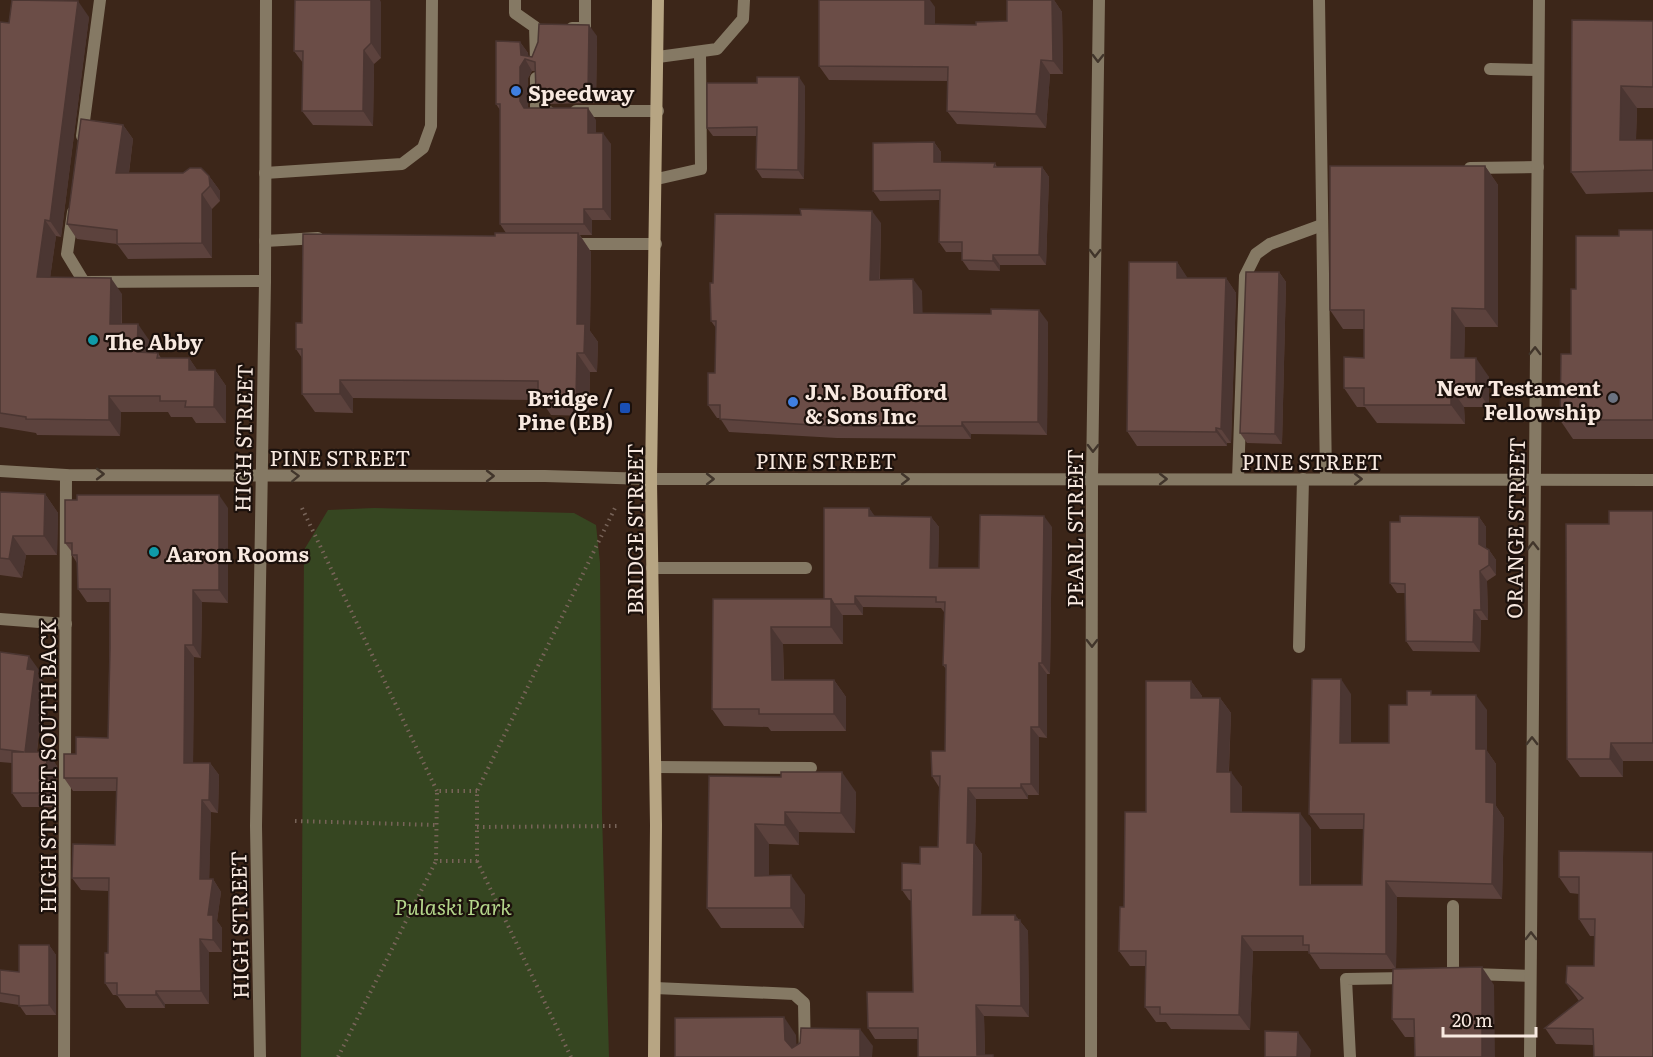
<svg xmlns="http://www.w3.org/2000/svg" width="1653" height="1057" font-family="Literata,serif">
<rect width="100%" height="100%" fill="#3c2619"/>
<!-- green -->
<polygon fill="#364621" points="374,508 574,513 596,525 600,563 602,814 609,1057 301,1057 304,550 328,510"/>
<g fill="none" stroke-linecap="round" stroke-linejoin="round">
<!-- path -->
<g stroke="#786459" stroke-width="4" stroke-dasharray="1.5 4.5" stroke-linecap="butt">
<polyline points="302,508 437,791"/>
<polyline points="477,791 437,791 436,861 477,861 477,791 615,508"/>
<polyline points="295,821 437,825"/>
<polyline points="477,827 618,826"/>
<polyline points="477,861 571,1057"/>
<polyline points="338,1057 436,861"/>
</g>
<!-- lane -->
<g stroke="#857964" stroke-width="12">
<polyline points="515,0 515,13 535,27 536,61"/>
<polyline points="1319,0 1326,479"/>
<polyline points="572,28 585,28 585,0"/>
<polyline points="658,57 717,49 743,19 744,0"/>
<polyline points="1490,69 1538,70"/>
<polyline points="536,78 536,112 549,112"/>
<polyline points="576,111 658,111"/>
<polyline points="82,136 100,0"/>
<polyline points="1470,168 1538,167"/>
<polyline points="265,173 402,164 423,148 431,126 432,0"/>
<polyline points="657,179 701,169 700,52"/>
<polyline points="73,212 67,254 84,282 265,281"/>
<polyline points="265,241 318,238"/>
<polyline points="569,244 656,244"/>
<polyline points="1238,479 1245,276 1256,254 1270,244 1322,225"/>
<polyline points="652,568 806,568"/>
<polyline points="0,619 66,624"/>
<polyline points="1299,647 1303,479"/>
<polyline points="656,767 811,768"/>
<polyline points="1453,974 1453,906"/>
<polyline points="1472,974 1530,976"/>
<polyline points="655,988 794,994 804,1003 805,1057"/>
<polyline points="64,1057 66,475"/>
<polyline points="1350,1057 1346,979 1406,978"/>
</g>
<!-- street -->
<g stroke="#857964" stroke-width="12">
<polyline points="0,471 66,475 545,476 651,479 1653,480"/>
<polyline points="260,1057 256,826 265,281 266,0"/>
<polyline points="1091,1057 1092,479 1099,0"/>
<polyline points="1530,1057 1539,0"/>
</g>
<!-- secondary -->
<polyline stroke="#b7a583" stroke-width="12" points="654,1057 656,825 651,479 658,0"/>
</g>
<!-- wall -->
<g fill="#5c423d">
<polygon points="1007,0 1054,0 1062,12 1063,74 1050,74 1046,128 957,124 947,111 948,81 829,80 819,66 935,7 935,24 976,25 1007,21"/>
<polygon points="381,2 381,58 374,64 373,126 313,125 302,111 303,63 294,51"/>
<polygon points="89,17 61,237 56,236 50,278 122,294 122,324 149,340 149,353 158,353 161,358 189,358 197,370 215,370 226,386 226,423 196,423 192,417 171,417 168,412 121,412 120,436 37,435 36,433 0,427 0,22 9,23"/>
<polygon points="1653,21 1653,108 1637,108 1636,140 1653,140 1653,192 1586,194 1571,172"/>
<polygon points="597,36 596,103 544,104 536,92 535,71 532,71 528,78 528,108 596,120 596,133 611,144 611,220 592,220 592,235 580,235 591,252 590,331 598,342 597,372 590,372 589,416 551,415 541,400 353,398 353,413 315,412 302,394 302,358 296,349 302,323 495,236 506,233 500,224 500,110 496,104 520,42 528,53 528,56 532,57"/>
<polygon points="805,86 804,179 762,178 756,169 757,136 713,136 707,128"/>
<polygon points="123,125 133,139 129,173 209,176 220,191 220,201 212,209 212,258 128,259 117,244 77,239 67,224"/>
<polygon points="934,142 941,152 941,162 995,163 997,167 1042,167 1049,177 1046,265 1000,265 1000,271 969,270 962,260 962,252 946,252 939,242 940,200 880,201 873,191"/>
<polygon points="1485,166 1498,185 1498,327 1465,327 1464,358 1489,377 1489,407 1464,407 1465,424 1377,423 1365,407 1357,407 1344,388 1364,358 1364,329 1343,329 1330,310"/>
<polygon points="881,223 880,279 922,291 922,313 1048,322 1047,435 971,434 971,439 837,438 729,432 720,418 717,418 708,405 715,373 716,328 711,321 713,283"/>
<polygon points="1653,230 1653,439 1573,439 1560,420 1571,354 1619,236"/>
<polygon points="1177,262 1187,278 1226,278 1236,293 1231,443 1227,443 1227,446 1137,446 1127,431"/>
<polygon points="1279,272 1286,282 1282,444 1247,443 1240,433"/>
<polygon points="0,492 45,494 58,513 57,555 26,555 22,578 0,575"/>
<polygon points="228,508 228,603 202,602 201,658 194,657 193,763 210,763 219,775 218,813 211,812 209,879 213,879 221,892 217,921 222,928 222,952 209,952 209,1004 165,1004 165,1008 126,1008 117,995 113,995 105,983 108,953 109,891 81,890 72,878 115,845 117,791 73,791 64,778 76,754 108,738 110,602 87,602 78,589 77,563 72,555 72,552 65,543"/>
<polygon points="869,508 874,516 931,517 939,527 938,568 979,568 1052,527 1050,674 1047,674 1047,738 1039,737 1039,795 1028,795 1028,799 976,799 975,844 982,854 981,915 1015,915 1028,931 1029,1017 984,1016 985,1055 994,1057 918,1039 875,1039 868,1028 913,992 912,901 909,900 902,890 920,864 938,847 939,787 932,776 945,751 946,669 943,665 944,612 941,608 863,607 863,615 842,615 843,616 843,644 783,644 784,680 834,680 846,697 846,731 771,731 768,727 724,726 712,709 713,599 824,599"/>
<polygon points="1653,511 1653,761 1623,761 1623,777 1580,777 1567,759"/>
<polygon points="1479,517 1486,527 1486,549 1489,550 1496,560 1496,575 1487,581 1488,620 1481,620 1480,652 1413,651 1406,641 1405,593 1397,593 1390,583 1400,522"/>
<polygon points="0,652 39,670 38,674 45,684 37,752 47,752 57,766 56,807 22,807 12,793 12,763 0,762"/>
<polygon points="1191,681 1202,696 1202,698 1220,698 1231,713 1229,772 1242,787 1242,812 1311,828 1311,885 1362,885 1364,829 1320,829 1309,814 1351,694 1351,743 1389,743 1407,705 1434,695 1487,710 1487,751 1496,764 1496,806 1504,818 1502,899 1397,897 1396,969 1494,985 1414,1037 1405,1037 1392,1019 1393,969 1320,969 1308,951 1253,951 1250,1030 1171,1029 1166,1022 1156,1022 1145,1007 1146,966 1130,966 1119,951 1146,812"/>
<polygon points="709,776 856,792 855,833 799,832 799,845 769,844 769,876 805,895 804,928 721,928 707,908"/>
<polygon points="1653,852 1593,1045 1556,1044 1545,1028 1579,1001 1566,983 1594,966 1594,936 1590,936 1579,919 1579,894 1570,893 1559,877"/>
<polygon points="49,945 56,955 56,1015 26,1015 19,1005 0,1002 0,970 19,972"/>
</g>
<!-- shaded-wall -->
<g fill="#4b3632">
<polygon points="371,0 380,0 381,2 381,58 371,43"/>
<polygon points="925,0 930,0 935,7 935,38 925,24"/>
<polygon points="1052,0 1054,0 1062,12 1063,74 1053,61"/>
<polygon points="78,1 89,17 61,237 50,221"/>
<polygon points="589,25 597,36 596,103 588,92"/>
<polygon points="520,42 528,53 529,60 521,55"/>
<polygon points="364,50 374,64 373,126 363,111"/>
<polygon points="525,59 532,71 528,78 528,112 524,108 520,101 520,67"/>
<polygon points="1041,60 1050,74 1046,128 1036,114"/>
<polygon points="799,77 805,86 804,179 798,170"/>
<polygon points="1621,86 1637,108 1635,162 1620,140"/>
<polygon points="588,108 596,120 596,144 588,133"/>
<polygon points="123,125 133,139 127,188 116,173"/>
<polygon points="603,133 611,144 611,220 603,209"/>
<polygon points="934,142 941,152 941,172 934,162"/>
<polygon points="1485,166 1498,185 1498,327 1485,309"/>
<polygon points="1042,167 1049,177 1046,265 1039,255"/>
<polygon points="209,176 220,191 220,201 210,186"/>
<polygon points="202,194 212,209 212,258 202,243"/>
<polygon points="584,209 592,220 592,235 584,224"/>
<polygon points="872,211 881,223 879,292 870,280"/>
<polygon points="45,220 56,236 48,293 37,277"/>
<polygon points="578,233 591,252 590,331 598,342 597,372 584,353 577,324"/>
<polygon points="993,255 1000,265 1000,271 993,261"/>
<polygon points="1177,262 1187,277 1187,292 1177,278"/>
<polygon points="1279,272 1286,282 1282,444 1275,434"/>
<polygon points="111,278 122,294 121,340 110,324"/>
<polygon points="1226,278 1236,293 1231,443 1221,429"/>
<polygon points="913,279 922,291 923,326 914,313"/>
<polygon points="1452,308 1465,327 1464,377 1451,358"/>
<polygon points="1039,310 1048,322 1047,435 1038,422"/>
<polygon points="138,324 149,340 149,368 137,352"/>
<polygon points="577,353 590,372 589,416 576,397"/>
<polygon points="189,358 200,374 189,370"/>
<polygon points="1476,358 1489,377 1489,407 1476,388"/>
<polygon points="215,370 226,386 226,423 214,407"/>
<polygon points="340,380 353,398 353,413 340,394"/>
<polygon points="1451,388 1464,407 1465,424 1451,405"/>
<polygon points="109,396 121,412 120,436 109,420"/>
<polygon points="962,422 971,434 971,439 962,426"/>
<polygon points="1216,428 1227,443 1227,446 1216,432"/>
<polygon points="45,494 58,513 57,555 44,536"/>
<polygon points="219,495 228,508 228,603 219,590"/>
<polygon points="869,508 877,519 869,516"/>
<polygon points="1044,516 1052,527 1050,674 1042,663"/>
<polygon points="931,517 939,527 938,579 930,568"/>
<polygon points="1479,517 1486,527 1486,554 1479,544"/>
<polygon points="13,536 26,555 22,578 9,559"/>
<polygon points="1489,550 1496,560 1496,575 1489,565"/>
<polygon points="1480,571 1487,581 1488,620 1481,610"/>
<polygon points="193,590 202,602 201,658 193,645"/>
<polygon points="855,596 863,607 863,615 855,604"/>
<polygon points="831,599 843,616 843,644 831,627"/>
<polygon points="1474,610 1481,620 1480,652 1473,642"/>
<polygon points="771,627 783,644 784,697 772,680"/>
<polygon points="185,645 194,657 193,775 184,763"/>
<polygon points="29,656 39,670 38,674 45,684 35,766 25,752 27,669"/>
<polygon points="1039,663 1047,674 1047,738 1039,727"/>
<polygon points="1341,679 1351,694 1351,758 1340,743"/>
<polygon points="834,680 846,697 846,731 834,714"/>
<polygon points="1191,681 1202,696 1202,713 1191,698"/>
<polygon points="1476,695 1487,710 1487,751 1496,764 1496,806 1504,818 1502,899 1492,884 1486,802 1476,749"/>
<polygon points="1220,698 1231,713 1228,787 1217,772"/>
<polygon points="1031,727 1039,737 1039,795 1031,784"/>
<polygon points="1611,743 1623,761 1623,777 1610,759"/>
<polygon points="47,752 57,766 56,807 46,793"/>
<polygon points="210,763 219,775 218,813 209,800"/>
<polygon points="842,772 856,792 855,833 841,813"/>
<polygon points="1231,772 1242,787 1242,828 1231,812"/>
<polygon points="1021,784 1028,795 1028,799 1021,788"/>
<polygon points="968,788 976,799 975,844 982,854 981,926 973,915 967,843"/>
<polygon points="202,800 211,812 209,892 200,879"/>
<polygon points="785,812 799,832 799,845 785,825"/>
<polygon points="1300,813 1311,828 1310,900 1300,885"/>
<polygon points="755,824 769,844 769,896 755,876"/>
<polygon points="791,875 805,895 804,928 791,908"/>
<polygon points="213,879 221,892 217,921 222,928 222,952 213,940 208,915"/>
<polygon points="1386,881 1397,897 1396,969 1386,954"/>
<polygon points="1015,915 1028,931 1029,1017 1021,1006"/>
<polygon points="1242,936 1253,951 1250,1030 1239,1015"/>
<polygon points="200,939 209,952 209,1004 201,991"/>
<polygon points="49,945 56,955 56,1015 49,1005"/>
<polygon points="1482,967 1494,985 1495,1057 1482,1057"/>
<polygon points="156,991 165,1004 165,1008 156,995"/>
<polygon points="976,1005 984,1016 985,1057 977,1055"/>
<polygon points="784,1017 796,1035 797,1057 785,1040"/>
<polygon points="860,1029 873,1046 872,1057 860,1057"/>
<polygon points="1298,1032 1311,1050 1310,1057 1297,1057"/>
</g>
<!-- building -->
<g fill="#6b4d47" stroke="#4b3632" stroke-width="1.5">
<polygon points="12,0 78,1 50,221 45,220 37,277 111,278 110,324 138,324 137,352 158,353 157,358 189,358 189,370 215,370 214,407 185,407 186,401 160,401 160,396 109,396 109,420 26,419 26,417 0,413 0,22 9,23"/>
<polygon points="295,0 371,0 371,43 364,50 363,111 302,111 303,51 294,51"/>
<polygon points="819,0 925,0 925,24 976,25 976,22 1007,21 1007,0 1052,0 1053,61 1041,60 1036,114 947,111 948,67 819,66"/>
<polygon points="1572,20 1653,21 1653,87 1621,86 1620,140 1653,140 1653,170 1571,172"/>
<polygon points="539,24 589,25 588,92 536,92 535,62 525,59 520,67 520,101 524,108 588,108 588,133 603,133 603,209 584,209 584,224 500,224 500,104 496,104 496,41 520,42 521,55 532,57 538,42"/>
<polygon points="757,77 799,77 798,170 756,169 757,127 707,128 707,83 757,83"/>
<polygon points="81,119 123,125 116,173 183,173 190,168 201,168 209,176 210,186 202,194 202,243 117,244 117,230 67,224"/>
<polygon points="934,142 934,162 995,163 994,167 1042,167 1039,255 993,255 993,261 962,260 962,242 939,242 940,190 873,191 873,143"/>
<polygon points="1330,166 1485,166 1485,309 1452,308 1451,358 1476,358 1476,388 1451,388 1451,405 1364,405 1364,388 1344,388 1344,357 1364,358 1364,310 1330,310"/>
<polygon points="800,209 872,211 870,280 913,279 914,313 991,314 991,309 1039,310 1038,422 962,422 962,426 828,426 720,419 720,405 708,405 708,373 715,373 716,321 711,321 710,283 713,283 715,214 801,215"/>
<polygon points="1619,230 1653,230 1653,420 1560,420 1561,354 1571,354 1571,289 1576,289 1576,236 1619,236"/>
<polygon points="495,233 578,233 577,324 585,324 584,353 577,353 576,397 538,397 538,381 340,380 340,394 302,394 302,349 296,349 296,323 302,323 303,234 495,236"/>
<polygon points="1129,262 1177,262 1177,278 1226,278 1221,429 1216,428 1216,432 1127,431"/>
<polygon points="1246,272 1279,272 1275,434 1240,433"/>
<polygon points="0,492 45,494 44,536 13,536 9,559 0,558"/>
<polygon points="77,495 219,495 219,590 193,590 193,645 185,645 184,763 210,763 209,800 202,800 200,879 213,879 208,915 213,915 213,940 200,939 201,991 156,991 156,995 117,995 117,983 105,983 105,953 108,953 109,878 72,878 73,844 115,845 117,778 64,778 64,754 76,754 76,737 108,738 110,649 110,589 78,589 77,555 72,555 72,543 65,543 65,500 77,500"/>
<polygon points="824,508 869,508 869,516 931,517 930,568 979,568 980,515 1044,516 1042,663 1039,663 1039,727 1031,727 1031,784 1021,784 1021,788 968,788 967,843 974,843 973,915 1015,915 1015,920 1020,920 1021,1006 976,1005 977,1055 993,1055 993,1057 918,1057 918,1028 868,1028 867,992 913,992 911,890 902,890 902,863 920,864 920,847 938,847 940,776 932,776 931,751 945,751 946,665 943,665 945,602 936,602 936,597 855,596 855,604 834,604 831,599 824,599"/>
<polygon points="1609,511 1653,511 1653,743 1611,743 1610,759 1567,759 1566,524 1609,524"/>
<polygon points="1400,516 1479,517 1479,544 1489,550 1489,565 1480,571 1481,610 1474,610 1473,642 1406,641 1405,584 1390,583 1390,522 1400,522"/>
<polygon points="713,599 831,599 831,627 771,627 772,680 834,680 834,714 759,714 759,709 712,709"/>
<polygon points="0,652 29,656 27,669 35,670 25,752 47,752 46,793 12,793 12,752 24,752 0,749"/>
<polygon points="1312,679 1341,679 1340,743 1389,743 1389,705 1407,705 1407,691 1431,691 1431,695 1476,695 1476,749 1486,749 1486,802 1494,803 1492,884 1386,881 1386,954 1309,953 1309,945 1303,945 1303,936 1242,936 1239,1015 1160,1014 1160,1007 1145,1007 1146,951 1119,951 1120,907 1124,907 1125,812 1146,812 1146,681 1191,681 1191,698 1220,698 1217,772 1231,772 1231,812 1300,813 1300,885 1362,885 1364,814 1309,814"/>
<polygon points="781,772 842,772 841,813 785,812 785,825 755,824 755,876 791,875 791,908 707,908 709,776 781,777"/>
<polygon points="1559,851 1653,852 1653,1057 1594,1057 1593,1029 1545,1028 1583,998 1566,983 1567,966 1594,966 1595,919 1579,919 1579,877 1559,877"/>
<polygon points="19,945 49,945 49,1005 19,1006 19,996 0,993 0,970 19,972"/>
<polygon points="1482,967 1482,1057 1415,1057 1414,1019 1392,1019 1393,969"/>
<polygon points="784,1017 785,1040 792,1048 800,1043 801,1028 860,1029 860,1057 675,1057 675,1018"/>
<polygon points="1265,1031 1298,1032 1297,1057 1265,1057"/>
</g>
<!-- one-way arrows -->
<defs><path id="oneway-chevron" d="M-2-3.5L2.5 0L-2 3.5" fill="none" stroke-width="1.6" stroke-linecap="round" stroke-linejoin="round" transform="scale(1.5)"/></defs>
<g stroke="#41352b">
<use href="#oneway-chevron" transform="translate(1098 58) rotate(91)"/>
<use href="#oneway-chevron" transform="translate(1095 253) rotate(91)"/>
<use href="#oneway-chevron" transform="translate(1535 351) rotate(-89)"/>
<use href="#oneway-chevron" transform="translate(1093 448) rotate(91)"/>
<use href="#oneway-chevron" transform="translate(100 474)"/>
<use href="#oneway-chevron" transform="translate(295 476) rotate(-2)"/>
<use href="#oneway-chevron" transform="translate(490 476)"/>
<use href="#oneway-chevron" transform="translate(710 479)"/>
<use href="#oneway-chevron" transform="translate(905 479)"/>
<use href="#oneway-chevron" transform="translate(1163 479)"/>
<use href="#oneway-chevron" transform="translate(1358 479)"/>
<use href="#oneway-chevron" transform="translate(1533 546) rotate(-90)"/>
<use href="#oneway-chevron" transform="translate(1092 643) rotate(90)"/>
<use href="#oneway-chevron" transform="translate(1532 741) rotate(-90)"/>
<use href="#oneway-chevron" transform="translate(1531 936) rotate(-90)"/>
</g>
<!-- markers -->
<g fill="#3f7fe0" stroke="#1c110c" stroke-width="2">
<circle cx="516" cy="91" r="6"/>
<circle cx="793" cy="402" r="6"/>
</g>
<g fill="#0f9aa8" stroke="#1c110c" stroke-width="2">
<circle cx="93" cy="340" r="6"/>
<circle cx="154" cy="552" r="6"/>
</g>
<circle fill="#6b7280" stroke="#1c110c" stroke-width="2" cx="1613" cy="398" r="6"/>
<rect fill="#1a4fb4" stroke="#1c110c" stroke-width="2" x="619" y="402" width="12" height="12" rx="3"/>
<g text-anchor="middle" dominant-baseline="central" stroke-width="4.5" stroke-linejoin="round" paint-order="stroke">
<!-- poi labels -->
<g font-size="21" font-weight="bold" fill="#f8e9e0" stroke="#1c110c" text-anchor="start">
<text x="528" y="91">Speedway</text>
<text x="105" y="340">The Abby</text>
<text x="1601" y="386" text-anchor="end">New Testament<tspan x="1601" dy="24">Fellowship</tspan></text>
<text x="805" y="390">J.N. Boufford<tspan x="805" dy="24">&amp; Sons Inc</tspan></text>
<text x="613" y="396" text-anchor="end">Bridge /<tspan x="613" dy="24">Pine (EB)</tspan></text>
<text x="166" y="552">Aaron Rooms</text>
</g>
<!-- street labels -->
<g font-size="21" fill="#f8e9e0" stroke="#1c110c">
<text transform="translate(242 438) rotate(-89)">HIGH STREET</text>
<text x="340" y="456">PINE STREET</text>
<text x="826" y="459">PINE STREET</text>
<text x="1312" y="460">PINE STREET</text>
<text transform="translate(1073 528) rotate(-90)">PEARL STREET</text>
<text transform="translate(1514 528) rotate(-89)">ORANGE STREET</text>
<text transform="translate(633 529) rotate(-90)">BRIDGE STREET</text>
<text transform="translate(46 766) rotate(-90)">HIGH STREET SOUTH BACK</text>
<text transform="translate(238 925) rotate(-91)">HIGH STREET</text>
</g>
<!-- park labels -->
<g font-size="21" font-style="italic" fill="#b4d68b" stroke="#1c110c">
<text x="453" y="905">Pulaski Park</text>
</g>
</g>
<!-- scale -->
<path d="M1443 1027v9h93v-9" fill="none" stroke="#f8e9e0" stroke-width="3"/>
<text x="1452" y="1027" font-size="18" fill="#f8e9e0" stroke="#1c110c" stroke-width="4.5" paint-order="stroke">20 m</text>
</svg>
